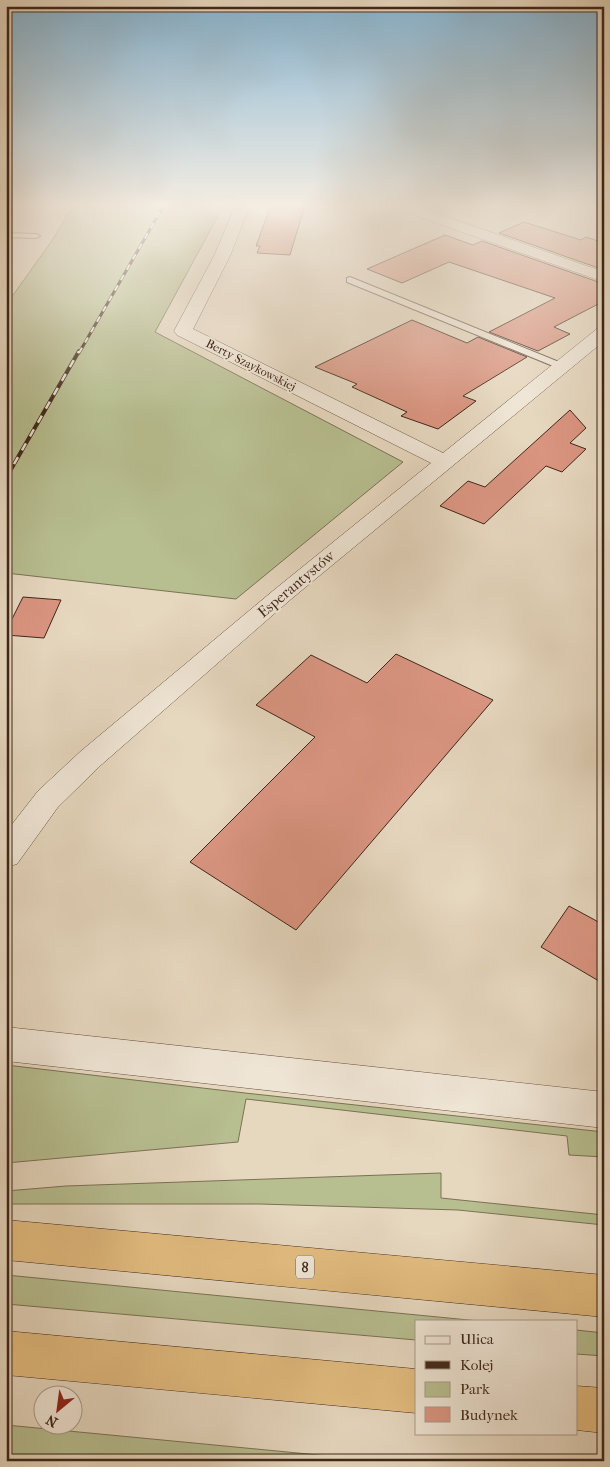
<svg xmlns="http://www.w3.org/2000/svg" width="610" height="1467" font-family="'IM FELL French Canon',serif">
<rect width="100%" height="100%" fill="#e6d7bf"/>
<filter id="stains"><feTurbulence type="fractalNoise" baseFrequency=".004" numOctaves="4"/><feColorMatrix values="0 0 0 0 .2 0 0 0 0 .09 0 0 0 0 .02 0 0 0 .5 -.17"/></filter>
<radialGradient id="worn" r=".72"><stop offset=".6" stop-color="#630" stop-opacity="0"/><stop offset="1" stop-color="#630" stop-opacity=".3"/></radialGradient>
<!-- green -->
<g fill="#b7be90" stroke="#7b7254">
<polygon points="73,205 224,205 155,332 403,462 236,599 6,573 6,305 51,242"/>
<polygon points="6,1065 245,1093 604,1132 604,1157 569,1155 567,1136 246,1099 238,1142 6,1163"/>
<polygon points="441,1173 441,1198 604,1215 604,1225 458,1210 260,1204 6,1204 6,1191 66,1186"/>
<polygon points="6,1275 479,1321 416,1321 416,1340 6,1304"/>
<polygon points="576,1330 604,1333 604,1356 576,1354"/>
<polygon points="6,1425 381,1461 6,1461"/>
</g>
<!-- building -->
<g fill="#da9581" stroke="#3f2719">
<polygon points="271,205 305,205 290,255 257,253 260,246 256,246"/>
<polygon points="524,222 581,240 586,237 604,243 604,270 499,233"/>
<polygon points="445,235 473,245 482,241 604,284 604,301 554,327 570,334 538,351 489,332 555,298 449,262 402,283 367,269"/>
<polygon points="412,320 467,343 478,337 527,357 463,396 476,401 438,429 401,416 407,412 352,387 357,384 315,367"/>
<polygon points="570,410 586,428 570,443 586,449 562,472 546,466 484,524 440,506 468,481 485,487"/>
<polygon points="23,597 61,600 44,638 6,635 6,631"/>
<polygon points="396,654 493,700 296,930 190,862 315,737 256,705 311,655 367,683"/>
<polygon points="569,906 604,925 604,984 541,947"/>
</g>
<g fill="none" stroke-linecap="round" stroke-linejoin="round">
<!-- lane casing -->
<g stroke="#695342" stroke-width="2">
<g id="lane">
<polygon points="6,233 36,234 40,236 36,238 6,237"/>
<polygon points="350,277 564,364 566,366 564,368 558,368 347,282 347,278"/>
</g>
</g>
<!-- street casing -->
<g stroke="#695342" stroke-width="1">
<g id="street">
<polygon points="236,205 250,205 230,256 193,329 443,453 598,328 604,327 604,341 290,600 101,765 58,807 17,864 6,867 6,832 38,791 81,751 274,590 431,463 177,335 174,331 214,256"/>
<polygon points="392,205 413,205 604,272 604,282 394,208"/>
<polygon points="6,1027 604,1092 604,1128 6,1061"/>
</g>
</g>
<!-- highway casing -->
<g stroke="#3f2719" stroke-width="1">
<g id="highway">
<polygon points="6,1220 604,1275 604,1317 6,1260"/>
<polygon points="6,1331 416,1369 416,1413 6,1375"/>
<polygon points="576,1386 604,1388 604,1433 576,1430"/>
</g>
</g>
<!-- lane -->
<use href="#lane" fill="#efe5d5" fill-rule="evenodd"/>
<!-- street -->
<use href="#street" fill="#efe5d5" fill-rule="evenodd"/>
<!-- highway -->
<use href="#highway" fill="#e3bc80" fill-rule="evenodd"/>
<!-- rail-far1 casing -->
<g stroke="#3f2719" stroke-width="3">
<polyline id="rail-far1" points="79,353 164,205"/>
</g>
<!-- rail casing -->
<g stroke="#3f2719" stroke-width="4">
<polyline id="rail" points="6,478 79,351"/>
</g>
<!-- rail-far1 -->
<use href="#rail-far1" stroke="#efe5d5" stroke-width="2" stroke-dasharray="6" stroke-linecap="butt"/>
<!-- rail -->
<use href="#rail" stroke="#efe5d5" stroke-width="2.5" stroke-dasharray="8" stroke-linecap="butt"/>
</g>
<!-- sky -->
<linearGradient id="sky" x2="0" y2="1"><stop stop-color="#87b6d4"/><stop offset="0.5" stop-color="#f4ede2"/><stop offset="1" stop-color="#f4ede2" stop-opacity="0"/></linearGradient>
<rect width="610" height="411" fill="url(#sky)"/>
<g text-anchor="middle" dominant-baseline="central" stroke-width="4" stroke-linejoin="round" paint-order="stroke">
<!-- far-street labels -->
<g font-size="12" fill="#3f2719" stroke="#efe5d5">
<text transform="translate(251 365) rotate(27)">Berty Szaykowskiej</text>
</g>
<!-- shield labels -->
<rect fill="#efe5d5" stroke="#746051" stroke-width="1" x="296" y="1255.5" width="18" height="23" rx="4"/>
<g font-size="14" font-weight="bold" fill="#3f2719">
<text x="305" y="1267">8</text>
</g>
<!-- street labels -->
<g font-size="15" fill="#3f2719" stroke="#efe5d5">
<text transform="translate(296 584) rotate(-40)">Esperantystów</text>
</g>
</g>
<!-- margin -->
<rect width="610" height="1467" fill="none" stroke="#e6d7bf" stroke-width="25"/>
<rect x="8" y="8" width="595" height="1452" fill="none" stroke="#3f2719" stroke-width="2.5"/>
<rect x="12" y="12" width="585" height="1442" fill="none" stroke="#3f2719"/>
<!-- legend -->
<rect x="415" y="1320" width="162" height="115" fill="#efe5d5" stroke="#a9998a"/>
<rect x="425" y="1336" width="25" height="8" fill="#efe5d5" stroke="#a9998a"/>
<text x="460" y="1344" font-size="15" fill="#3f2719">Ulica</text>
<rect x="425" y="1361" width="25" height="8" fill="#3f2719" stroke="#a9998a"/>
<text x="460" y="1370" font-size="15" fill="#3f2719">Kolej</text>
<rect x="425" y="1382" width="25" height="15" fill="#b7be90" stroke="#a9998a"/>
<text x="460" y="1394" font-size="15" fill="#3f2719">Park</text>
<rect x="425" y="1407" width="25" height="15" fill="#da9581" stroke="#a9998a"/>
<text x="460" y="1420" font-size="15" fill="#3f2719">Budynek</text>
<!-- north arrow -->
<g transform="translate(58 1410) rotate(209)"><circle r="24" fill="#efe5d5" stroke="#a9998a"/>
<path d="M0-4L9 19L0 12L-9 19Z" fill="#8f2418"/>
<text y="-8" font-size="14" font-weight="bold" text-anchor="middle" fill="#3f2719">N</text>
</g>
<rect width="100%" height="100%" filter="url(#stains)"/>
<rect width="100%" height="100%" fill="url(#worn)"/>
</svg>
